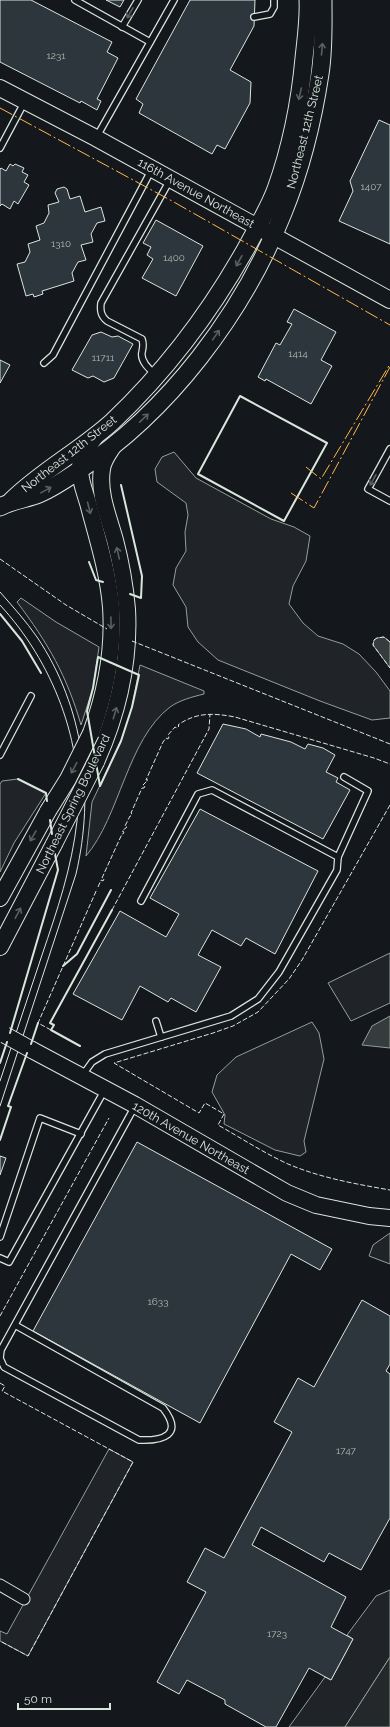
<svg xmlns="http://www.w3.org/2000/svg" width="390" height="1727" font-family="Raleway,sans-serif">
<rect width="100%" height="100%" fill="#14181c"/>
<!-- green -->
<g fill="#202428" stroke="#939e99">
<polygon points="174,452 196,478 271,519 294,527 310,536 306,561 293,586 289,604 303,623 318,636 343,644 359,654 376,672 390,691 390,718 372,720 320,701 218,660 198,642 188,627 186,607 173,585 176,568 186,551 185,532 188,515 186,503 157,482 155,469 162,457"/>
<path d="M21,598L56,622L99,647L93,688L81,725C67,676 48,643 17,602Z"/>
<path d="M140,665L204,691V694C192,697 180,700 170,707C127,740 120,816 86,856L92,802L121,741L132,707Z"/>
<polygon points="18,779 46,793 14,843 0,872 0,784 2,781"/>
<polygon points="390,953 390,1003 351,1021 328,983"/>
<polygon points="312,1022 319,1033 324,1059 304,1141 306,1152 300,1156 275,1150 224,1124 225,1115 212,1092 217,1075 236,1057"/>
<polygon points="390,1233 390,1264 369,1256 373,1245"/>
<polygon points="109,1449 133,1462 28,1656 0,1641 0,1631 7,1634"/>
<polygon points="390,1590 390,1657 345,1727 289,1727 325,1677 331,1680 353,1639 347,1635 376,1596"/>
</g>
<!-- parking -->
<polygon fill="#24282b" stroke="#939e99" points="390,1657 390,1727 345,1727"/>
<!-- water -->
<g fill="#363b3e" stroke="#939e99">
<polygon points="384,637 390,642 390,668 373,645 374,640 377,638"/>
<polygon points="390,1016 390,1048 362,1045 372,1026"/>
</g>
<!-- building -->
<g fill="#2c363c" stroke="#d8e6dc">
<polygon points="0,0 31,0 112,42 107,52 118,58 97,99 101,101 97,110 81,101 80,103 0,62"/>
<polygon points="106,0 124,0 120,7"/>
<polygon points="190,0 255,0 254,26 230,70 251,82 250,103 225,149 217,145 212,154 139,113 143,104 136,99"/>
<polygon points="379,120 390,125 390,244 339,221 353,191 350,181"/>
<polygon points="10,164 13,166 15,164 24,168 22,172 28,175 24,182 29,185 18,204 14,201 10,209 2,204 0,206 0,169 1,168 6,171"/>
<polygon points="64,187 67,189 70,199 80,196 85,212 101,207 105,221 97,223 91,234 93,242 81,245 86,260 78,262 72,273 74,281 42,291 43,294 34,297 33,294 26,296 17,264 25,262 30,252 28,244 40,240 36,226 44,223 49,213 48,205 59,202 55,193 57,189"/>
<polygon points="156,220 203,246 176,296 142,278 153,259 147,255 151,247 143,243"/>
<polygon points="294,309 336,332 321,360 332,366 311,404 266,379 265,381 258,377 276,343 280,345 292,324 287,322"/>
<polygon points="101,332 112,337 118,336 133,344 114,378 104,382 93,376 88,378 72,370 92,335"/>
<polygon points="0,360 10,365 0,383"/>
<polygon points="223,724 246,729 260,737 261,734 291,742 305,749 308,744 323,748 335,755 326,772 338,778 336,782 350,790 323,839 197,773"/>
<polygon points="200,809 318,871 275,954 246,938 241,946 212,930 198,955 221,967 196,1012 171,998 168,1002 140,986 122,1020 73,994 120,911 166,937 179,914 150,898"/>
<polygon points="137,1142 332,1249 320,1270 291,1254 200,1423 33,1331"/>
<polygon points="0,1156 6,1158 0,1175"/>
<polygon points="362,1300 390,1316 390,1364 386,1371 390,1374 390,1518 361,1570 329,1553 324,1562 261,1527 252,1545 346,1597 331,1627 353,1639 331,1680 309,1668 276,1727 266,1727 225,1704 225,1700 187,1680 179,1694 157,1682 206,1592 187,1582 205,1548 224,1558 292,1432 274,1422 298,1378 314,1387"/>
</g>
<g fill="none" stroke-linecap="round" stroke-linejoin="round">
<!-- lane casing -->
<g stroke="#d8e6dc" stroke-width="8">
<g id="lane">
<polyline points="75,0 150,42"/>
<polyline points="254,17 270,14 274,7 274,0"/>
<polyline points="122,27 138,0"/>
<polyline points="96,138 174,0"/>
<polyline points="0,148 24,103"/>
<polyline points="44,363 53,355 152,169"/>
<path d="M155,374C149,369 140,361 142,352C143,346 144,345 142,339L107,321C101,316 100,311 101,303L170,180"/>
<polyline points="390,449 368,489 390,501"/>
<polyline points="0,755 31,696"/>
<polyline points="338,857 368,791 344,777"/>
<polyline points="156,1021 161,1037"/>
<polyline points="82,1076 92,1062 105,1054 231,1016 258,999 279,972 337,870 338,857 212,790 198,794 141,901"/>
<polyline points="0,1237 40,1118 81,1134"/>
<polyline points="0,1258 9,1262 104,1091"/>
<path d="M15,1325L163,1408C184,1435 163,1441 139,1440L4,1367L0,1358L1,1350L135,1106"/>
</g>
</g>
<!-- street casing -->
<g stroke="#d8e6dc" stroke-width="13">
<polyline id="street" points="0,1585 24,1599"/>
</g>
<!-- secondary casing -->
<g stroke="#d8e6dc" stroke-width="18">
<g id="secondary">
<polyline points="0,88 96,138 390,300"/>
<path d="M91,733C106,692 114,650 111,607C108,571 97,537 88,503C85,493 80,480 80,470C79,458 88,446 95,437"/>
<path d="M96,762C118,713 130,664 127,609C125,586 121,563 115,540C109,518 98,493 102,469C103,460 109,453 114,445"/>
<polyline points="0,898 48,811"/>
<polyline points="0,947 54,844"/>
<polyline points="32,1050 135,1105 287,1193 316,1205 369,1216 390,1218"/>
</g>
</g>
<!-- primary casing -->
<g stroke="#d8e6dc" stroke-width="19">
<g id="primary">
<path d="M11,501C41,471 80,451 112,422C167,370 212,310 249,243C258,226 269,208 276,189C291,147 300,102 304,58C306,39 309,19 308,0"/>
<path d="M0,507C13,500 27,499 39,494C53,488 66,479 78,471C169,412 243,313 283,213C301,169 313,120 320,74C324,49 323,25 323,0"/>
</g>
</g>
<!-- lane -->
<use href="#lane" stroke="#14181c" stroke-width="5.5"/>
<!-- street -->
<use href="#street" stroke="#14181c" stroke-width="11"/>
<!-- secondary -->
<use href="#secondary" stroke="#14181c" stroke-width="16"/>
<!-- primary -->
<use href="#primary" stroke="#14181c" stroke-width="17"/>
<!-- tram -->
<g stroke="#d8e6dc" stroke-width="1">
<path d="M0,592C13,607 26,621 37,637C84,707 95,793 76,874L0,1106"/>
<path d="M0,605C52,661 85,743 77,821C72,867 57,911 42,955C28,997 14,1039 0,1081"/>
</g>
<!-- secondary-bridge casing -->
<g stroke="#d8e6dc" stroke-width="18" stroke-linecap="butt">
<g id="secondary-bridge">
<polyline points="48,811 68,779 91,733"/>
<polyline points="54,844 96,762"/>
<polyline points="5,1035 32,1050"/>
</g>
</g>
<!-- secondary-bridge -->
<use href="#secondary-bridge" stroke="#14181c" stroke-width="16"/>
<!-- fence -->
<g stroke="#d8e6dc" stroke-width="1" stroke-dasharray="5 2" stroke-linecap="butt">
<polyline points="0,559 66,605 107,629"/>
<polyline points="132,641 390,744"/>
<polyline points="390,642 384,637 377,638 374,640 373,645 390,668"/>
<path d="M390,805L302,960L289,979L258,1012L233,1026L213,1033L114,1063L199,1113L205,1103L224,1114L218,1125C241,1138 264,1153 288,1164C321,1178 356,1184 390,1190"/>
<path d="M98,887L101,880L103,881L104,879L102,878L122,834H123L124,832L122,831L127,827L125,826L130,816H131L132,814L131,813L142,788H144L145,786L143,785L148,780H146L163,742L166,738L168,739L169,737L168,735L175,727L177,728L179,726L178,725C196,712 214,713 235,717L374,758L390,764"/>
<polyline points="112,910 209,729 210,714"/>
<polyline points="51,1030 38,1023 97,889"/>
<polyline points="0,1316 109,1118"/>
<polyline points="0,1383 5,1386 2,1391 133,1462 28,1656 0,1641"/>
</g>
<!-- wall -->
<g stroke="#d8e6dc" stroke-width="2">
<polygon points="240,396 327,443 284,521 198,474"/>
<polyline points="121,485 142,576 141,598 130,594"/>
<polyline points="89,562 96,580 103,582"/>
<polyline points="0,614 22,641 41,673"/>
<polygon points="98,657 139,675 132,707 121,741 100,786 87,711 93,688"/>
<polyline points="18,779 46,793 47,801"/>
<polyline points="50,820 52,834"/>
<polyline points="63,966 77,954 111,890"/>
<polyline points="10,1033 58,870 55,854"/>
<polyline points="31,1044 38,1023"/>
<polyline points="80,1046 51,1030 54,1025 50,1023 112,910"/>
<polyline points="0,1063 7,1042"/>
<polyline points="0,1140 11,1107 8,1106 27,1053"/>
</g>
<!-- power -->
<g stroke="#ffb74d" stroke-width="1" stroke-dasharray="14 3 2 3" stroke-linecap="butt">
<polyline points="0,108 172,201 390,325"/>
<polyline points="306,467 321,479 390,364"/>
<polyline points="291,493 314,508 390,367"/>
</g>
</g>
<!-- one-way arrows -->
<defs><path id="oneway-shaft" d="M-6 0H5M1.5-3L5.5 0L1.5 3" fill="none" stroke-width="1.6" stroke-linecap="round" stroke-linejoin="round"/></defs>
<g stroke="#59605f">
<use href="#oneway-shaft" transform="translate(130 13) rotate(120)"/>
<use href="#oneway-shaft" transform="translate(322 49) rotate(-85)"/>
<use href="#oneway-shaft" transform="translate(300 94) rotate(103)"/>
<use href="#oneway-shaft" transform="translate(239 261) rotate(119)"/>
<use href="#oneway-shaft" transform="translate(216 335) rotate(-55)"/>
<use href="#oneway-shaft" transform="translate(144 418) rotate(-44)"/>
<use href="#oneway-shaft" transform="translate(373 480) rotate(119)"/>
<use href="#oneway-shaft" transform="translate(46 490) rotate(-29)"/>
<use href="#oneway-shaft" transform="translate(89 508) rotate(76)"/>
<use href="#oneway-shaft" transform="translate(118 553) rotate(-103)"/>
<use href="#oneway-shaft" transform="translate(111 623) rotate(89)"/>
<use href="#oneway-shaft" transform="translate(115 713) rotate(-73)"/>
<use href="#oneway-shaft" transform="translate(74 768) rotate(118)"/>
<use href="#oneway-shaft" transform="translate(33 836) rotate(120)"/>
<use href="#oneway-shaft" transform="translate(18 913) rotate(-62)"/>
</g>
<g text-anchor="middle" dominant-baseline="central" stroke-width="3" stroke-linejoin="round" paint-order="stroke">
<!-- number labels -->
<g font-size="10" fill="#adbab4">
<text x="56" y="55">1231</text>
<text x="371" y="186">1407</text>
<text x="61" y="243">1310</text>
<text x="174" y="257">1400</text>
<text x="298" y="353">1414</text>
<text x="103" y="357">11711</text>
<text x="158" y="1301">1633</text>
<text x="346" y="1450">1747</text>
<text x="277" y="1633">1723</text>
</g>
<!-- street labels -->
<g font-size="12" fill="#d8e6dc" stroke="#14181c">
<text transform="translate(305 132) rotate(-76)">Northeast 12th Street</text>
<text transform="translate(196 193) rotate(29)">116th Avenue Northeast</text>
<text transform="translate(69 454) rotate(-38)">Northeast 12th Street</text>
<text transform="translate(73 804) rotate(-64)">Northeast Spring Boulevard</text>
<text transform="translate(191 1138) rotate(30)">120th Avenue Northeast</text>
</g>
</g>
<!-- scale -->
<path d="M18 1703v6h92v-6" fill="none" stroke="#d8e6dc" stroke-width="2"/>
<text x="24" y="1703" font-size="12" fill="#d8e6dc" stroke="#14181c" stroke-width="3" paint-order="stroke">50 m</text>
</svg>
